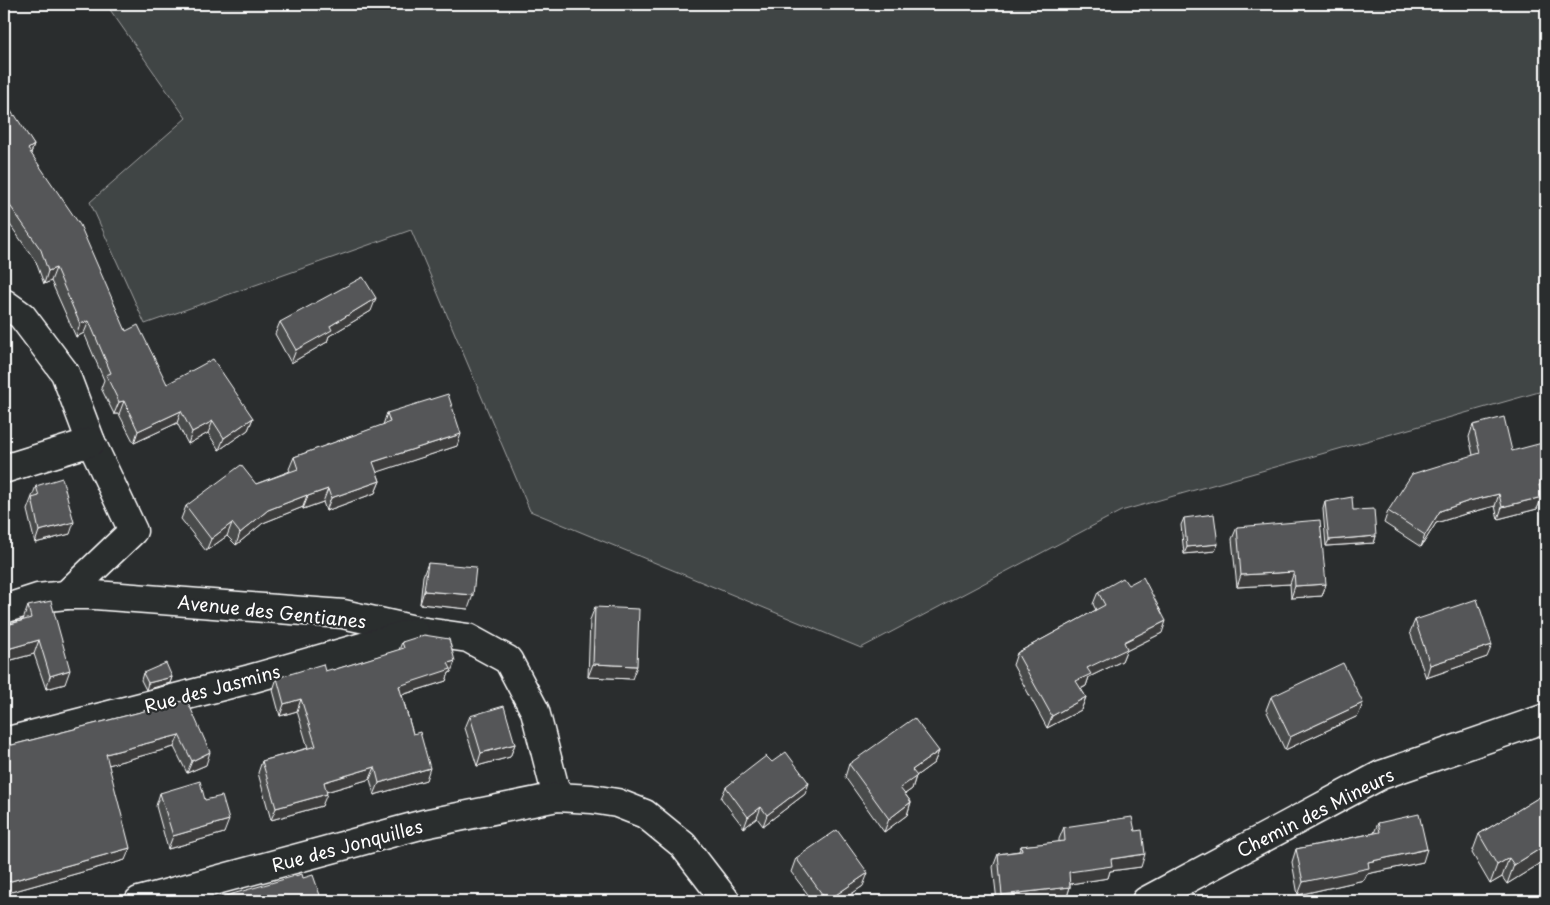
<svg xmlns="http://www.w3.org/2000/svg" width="1550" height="905" font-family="'Playpen Sans',sans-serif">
<rect width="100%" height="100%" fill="#2a2d2e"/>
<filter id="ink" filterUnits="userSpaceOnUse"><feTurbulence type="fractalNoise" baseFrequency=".02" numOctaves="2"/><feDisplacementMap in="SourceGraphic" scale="10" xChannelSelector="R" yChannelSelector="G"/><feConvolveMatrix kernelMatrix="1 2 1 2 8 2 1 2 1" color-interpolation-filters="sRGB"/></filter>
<g filter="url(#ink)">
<!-- green -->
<polygon fill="#414445" stroke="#a0a2a2" points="106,4 1546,4 1546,390 1121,511 861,648 530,511 411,230 145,324 90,202 186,118"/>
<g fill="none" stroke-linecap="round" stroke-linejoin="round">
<!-- street casing -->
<g stroke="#fff" stroke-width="31">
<g id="street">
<polyline points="4,303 22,316 65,373 91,442 133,531 66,595"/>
<polyline points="4,469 91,442"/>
<polyline points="4,609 38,598 66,595 95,595 343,614 419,631 468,638 508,660 535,711 557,797"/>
<polyline points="4,742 250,679 415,632"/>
<polyline points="139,901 424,824 557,797 592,799 617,803 645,814 683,845 726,901"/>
<polyline points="1146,901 1381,775 1546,718"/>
</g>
</g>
<!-- street -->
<use href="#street" stroke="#2a2d2e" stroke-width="28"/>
</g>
<!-- wall -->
<g fill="#494b4c" stroke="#fff">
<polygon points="4,104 34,145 31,153 126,331 167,384 253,418 248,430 219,450 208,433 188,444 177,423 134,443 119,414 114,414 101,388 104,380 84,333 76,337 51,281 44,284 36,262 4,216"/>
<polygon points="371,311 329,336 327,342 291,363 275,334 280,322"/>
<polygon points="387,413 457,446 377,472 380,481 375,493 326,511 323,502 303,509 303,507 263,523 236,545 227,536 206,551 181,519 186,506 256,484 290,471 289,469 294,457 383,425"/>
<polygon points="1473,425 1512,451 1545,490 1543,495 1542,495 1537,509 1498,519 1495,506 1465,514 1436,523 1421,547 1384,523 1388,511 1473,455 1469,437"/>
<polygon points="36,486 70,534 35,543 27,510"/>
<polygon points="1325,502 1353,510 1376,536 1374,543 1326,546 1323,509"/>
<polygon points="1184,518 1218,544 1215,551 1184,554 1181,525"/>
<polygon points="1237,527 1326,584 1322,596 1291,598 1290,584 1237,587 1232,539"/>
<polygon points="428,563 468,609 420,604 423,576"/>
<polygon points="1098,592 1162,633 1126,651 1122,661 1089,677 1086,686 1081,689 1086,697 1081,710 1047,728 1013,665 1017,653 1096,610 1093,604"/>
<polygon points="28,606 65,684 46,689 34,654 4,662 4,626 23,620"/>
<polygon points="595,607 632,679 588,677 590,620"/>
<polygon points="1415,620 1487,657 1426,678 1410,632"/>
<polygon points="402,642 451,672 449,673 446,681 402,695 426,780 374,795 370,779 326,792 322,806 271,820 258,773 262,761 308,748 297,711 280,716 273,690 277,678 333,670 399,650"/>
<polygon points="143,673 172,677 170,683 146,690 141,680"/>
<polygon points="1271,697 1363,703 1358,716 1285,750 1266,710"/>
<polygon points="187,700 206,765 187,773 174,747 108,765 125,860 4,894 4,745 12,745"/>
<polygon points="470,716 515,744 510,757 477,766 465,728"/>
<polygon points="939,751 934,763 916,776 912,789 905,794 911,802 907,815 884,832 845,777 849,764"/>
<polygon points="772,762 805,794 763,826 757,818 744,828 721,798 726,787"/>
<polygon points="1546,787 1546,860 1507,884 1502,877 1490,884 1472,853 1479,834 1543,795"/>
<polygon points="160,793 205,800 224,833 168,849 156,806"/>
<polygon points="1378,823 1423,862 1367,874 1364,880 1298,895 1292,862 1296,849 1374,833"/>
<polygon points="1064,827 1141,867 1110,871 1108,878 1070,884 1070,887 1066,900 1055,901 997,901 993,867 998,854 1019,851 1021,846 1059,842 1059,839"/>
<polygon points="796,858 863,886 841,901 813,901 791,872"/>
</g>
<!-- shaded-wall -->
<g fill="#3c3d3e" stroke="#fff">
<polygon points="34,145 29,158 28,149"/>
<polygon points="56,268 51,281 44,284 48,271"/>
<polygon points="376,298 371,311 329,336 327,342 291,363 296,350 330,326"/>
<polygon points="89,321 84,333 76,337 80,324"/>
<polygon points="9,396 5,409 4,409 4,398"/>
<polygon points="124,401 119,414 114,414 119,402"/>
<polygon points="181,411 177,423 134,443 138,431"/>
<polygon points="253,418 248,430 219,450 224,438"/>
<polygon points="213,421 208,433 188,444 192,432"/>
<polygon points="461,434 457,446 369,475 373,462"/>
<polygon points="1546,479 1546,490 1545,490 1543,495 1535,497 1539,485"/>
<polygon points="380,481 375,493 326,511 331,498"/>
<polygon points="328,489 323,502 303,509 308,496"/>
<polygon points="1499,494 1495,506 1465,514 1436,523 1421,547 1425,535 1440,511 1469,501"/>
<polygon points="307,495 303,507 263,523 236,545 240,533 268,510"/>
<polygon points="1542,497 1537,509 1498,519 1502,507"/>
<polygon points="74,522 70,534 35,543 39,531"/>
<polygon points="232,523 227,536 206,551 211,539"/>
<polygon points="1376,536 1374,543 1326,546 1329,540"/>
<polygon points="1218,544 1215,551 1184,554 1187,547"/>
<polygon points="1294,572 1290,584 1237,587 1241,575"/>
<polygon points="1326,584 1322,596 1291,598 1295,586"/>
<polygon points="424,591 473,595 468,609 420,604"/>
<polygon points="1166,621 1162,633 1126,651 1122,661 1089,677 1086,686 1072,693 1076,681 1087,668 1124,642"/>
<polygon points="39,640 34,654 4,662 4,650"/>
<polygon points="1492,645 1487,657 1426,678 1430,665"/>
<polygon points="455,661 451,672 449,673 446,681 395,697 399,686 448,663"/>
<polygon points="593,664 637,666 632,679 588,677"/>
<polygon points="70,670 65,684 46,689 50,676"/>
<polygon points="172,677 170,683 146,690 148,683"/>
<polygon points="1086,697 1081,710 1047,728 1052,716"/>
<polygon points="301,699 297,711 280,716 284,704"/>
<polygon points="1363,703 1358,716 1285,750 1290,737"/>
<polygon points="179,735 174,747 101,767 106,754"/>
<polygon points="515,744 510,757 477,766 481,753"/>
<polygon points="939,751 934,763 916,776 912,789 895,801 900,788 912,770"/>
<polygon points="210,752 206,765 187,773 192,761"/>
<polygon points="375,767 370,779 319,794 324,782"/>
<polygon points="430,768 426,780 374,795 379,783"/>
<polygon points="809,783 805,794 763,826 767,815"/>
<polygon points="327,794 322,806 271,820 276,808"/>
<polygon points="911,802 907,815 884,832 889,819"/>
<polygon points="761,807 757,818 744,828 748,817"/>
<polygon points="229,820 224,833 168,849 173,836"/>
<polygon points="1546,845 1546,860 1507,884 1514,865"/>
<polygon points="130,848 125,860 4,894 4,883"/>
<polygon points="1427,849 1423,862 1367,874 1364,880 1298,895 1303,882 1368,862"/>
<polygon points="1145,854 1141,867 1110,871 1108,878 1064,885 1069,872 1111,859"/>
<polygon points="1509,858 1502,877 1490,884 1497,865"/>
<polygon points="868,873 863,886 841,901 827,901"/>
<polygon points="1070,887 1066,900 1055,901 1000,901 1002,895"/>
</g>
<!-- building -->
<g fill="#555758" stroke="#fff">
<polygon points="6,103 14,116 15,115 34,145 28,149 80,225 126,331 138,325 167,384 213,359 253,418 224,438 213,421 192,432 181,411 138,431 124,401 119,402 106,375 111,373 89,321 80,324 56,268 48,271 41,250 4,197 4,104"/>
<polygon points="363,277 376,298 330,326 332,330 296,350 280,322"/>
<polygon points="4,376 9,396 4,398"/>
<polygon points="448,394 461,434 373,462 380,481 331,498 328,489 308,496 307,495 268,510 240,533 232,523 211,539 186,506 241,465 256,484 298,469 294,457 390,422 387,413"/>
<polygon points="1504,417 1512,451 1546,442 1546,483 1539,485 1542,497 1502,507 1499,494 1469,501 1440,511 1425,535 1388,511 1412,474 1480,453 1473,425"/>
<polygon points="62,478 74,522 39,531 32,498 39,496 36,486"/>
<polygon points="1352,497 1353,510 1374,509 1376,536 1329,540 1325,502"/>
<polygon points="1214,514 1218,544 1187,547 1184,518"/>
<polygon points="1320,520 1326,584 1295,586 1294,572 1241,575 1237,527"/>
<polygon points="428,563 476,567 473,595 424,591"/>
<polygon points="1143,577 1166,621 1124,642 1127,649 1087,668 1091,674 1076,681 1086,697 1052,716 1017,653 1105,605 1098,592 1123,578 1128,585"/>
<polygon points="1477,599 1492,645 1430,665 1415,620"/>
<polygon points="51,601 70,670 50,676 39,640 4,650 4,626 31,618 28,606"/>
<polygon points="595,607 639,609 637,666 593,664"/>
<polygon points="424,635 449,639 455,661 448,663 451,669 399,686 413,734 420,732 430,768 379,783 375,767 324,782 327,794 276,808 262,761 316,746 301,699 284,704 277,678 323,664 325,671 332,669 333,670 404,648 402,642"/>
<polygon points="166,663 172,677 148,683 143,673"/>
<polygon points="1343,663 1363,703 1290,737 1271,697"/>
<polygon points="187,700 210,752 192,761 179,735 106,754 130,848 4,883 4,745 12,745"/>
<polygon points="504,706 515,744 481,753 470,716"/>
<polygon points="914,718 939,751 912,770 917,776 900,788 911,802 889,819 849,764"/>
<polygon points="786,752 809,783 767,815 761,807 748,817 726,787 766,756 772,762"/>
<polygon points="200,781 205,800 222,796 229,820 173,836 160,793"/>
<polygon points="1546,793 1546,845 1514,865 1509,858 1497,865 1479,834"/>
<polygon points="1419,814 1427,849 1368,862 1369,868 1303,882 1296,849 1380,832 1378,823"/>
<polygon points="1132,817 1135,831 1142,830 1145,854 1111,859 1112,866 1069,872 1070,887 1002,895 998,854 1022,851 1021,846 1065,841 1064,827"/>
<polygon points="837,830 868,873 827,901 796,858"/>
<polygon points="302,874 303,878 313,875 322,901 208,901"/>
</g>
</g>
<g text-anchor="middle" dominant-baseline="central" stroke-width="4.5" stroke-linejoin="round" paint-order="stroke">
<!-- street labels -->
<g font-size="18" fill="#fff" stroke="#2a2d2e">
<text transform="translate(272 611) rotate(6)">Avenue des Gentianes</text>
<text transform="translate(212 688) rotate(-15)">Rue des Jasmins</text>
<text transform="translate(1315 812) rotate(-27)">Chemin des Mineurs</text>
<text transform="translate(347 845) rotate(-15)">Rue des Jonquilles</text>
</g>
</g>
<!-- margin -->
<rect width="1550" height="905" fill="none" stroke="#2a2d2e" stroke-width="20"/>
<rect x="10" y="10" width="1530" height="885" fill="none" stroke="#fff" stroke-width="2" filter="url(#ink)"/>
</svg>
